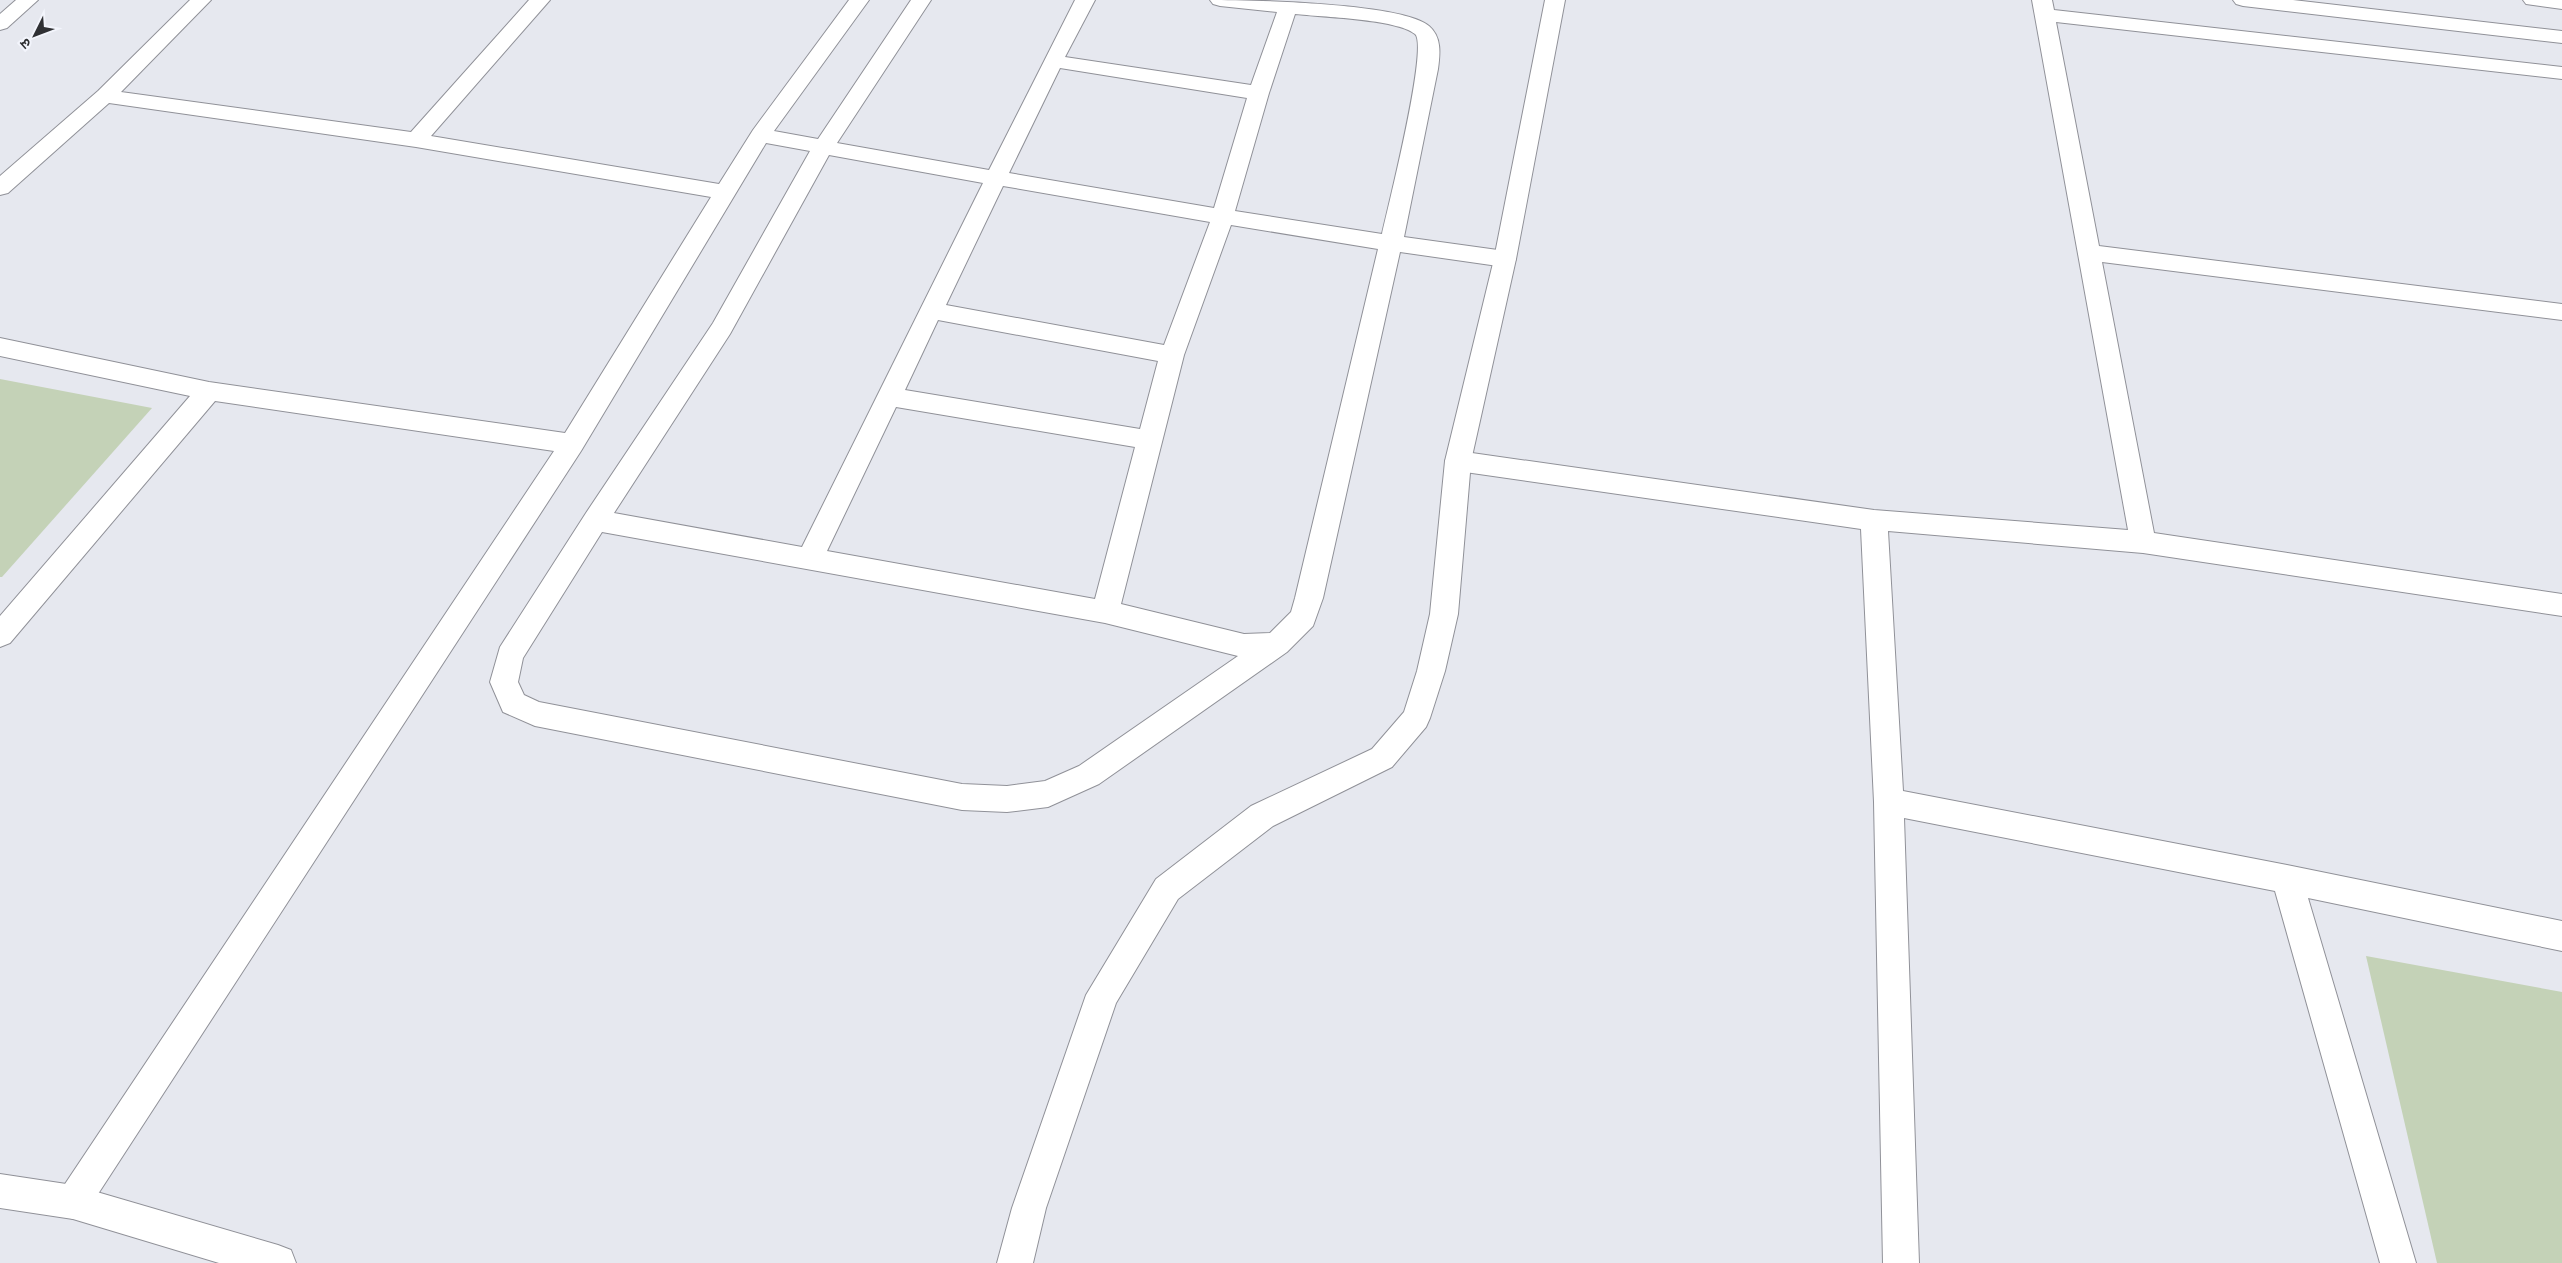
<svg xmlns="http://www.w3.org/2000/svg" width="2562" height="1263" font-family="'Titillium Web','Noto Sans Devanagari',sans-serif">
<rect width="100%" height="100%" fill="#e6e8ef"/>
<!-- green -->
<g fill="#c4d2b7">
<polygon points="0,379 152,408 2,577 0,577"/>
<polygon points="2366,956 2562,992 2562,1263 2437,1263"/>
</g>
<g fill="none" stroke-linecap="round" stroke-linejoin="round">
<!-- street casing -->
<g stroke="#909198" stroke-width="2">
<g id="street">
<polygon points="16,0 38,0 7,28 0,30 0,14"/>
<path d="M190,0H211L121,92L411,132L529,0H550L431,136L719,184L753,130L849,0H869L774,131L818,139L911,0H931L837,143L989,170L1075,0H1095L1065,57L1251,85L1277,12L1220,6L1213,4L1210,0C1250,0 1403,3 1429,26C1442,37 1440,54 1438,69L1404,237L1505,251L1513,253L1516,259L1513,265L1505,267L1400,252L1323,598L1313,626L1287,652L1099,784L1048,807L1007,812L962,810L535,726L503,712L490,682L500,647L586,513L713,323L810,151L766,143L581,451L85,1214L73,1219L61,1214L56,1202L61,1190L554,451L215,401L10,643L0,647V616L190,396L0,356V338L209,382L565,433L711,197L416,147L109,103L8,193L0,195V176L98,91ZM1295,14C1321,17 1397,19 1415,34C1429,46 1388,207 1382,234L1235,211L1269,93ZM1060,68L1247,98L1214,208L1009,173ZM829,155L983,183L802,547L614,513L730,334ZM1003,186L1210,222L1164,345L946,305ZM1231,225L1378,249L1295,598L1291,612L1270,633L1244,634L1121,604L1184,355ZM938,320L1158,361L1140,429L905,390ZM896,407L1135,447L1095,599L827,551ZM602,532L1105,623L1238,656L1079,766L1045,781L1007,786L962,784L539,702L524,695L518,682L523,658Z"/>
<polygon points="2032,0 2052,0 2054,10 2562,67 2562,79 2056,22 2099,246 2562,304 2562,320 2102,262 2154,533 2562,594 2562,616 2143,553 1888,531 1903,791 2287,865 2562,921 2562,951 2308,898 2416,1263 2380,1263 2275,891 1904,818 1919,1263 1883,1263 1874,802 1861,529 1458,471 1449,468 1445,461 1449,454 1458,451 1874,510 2128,530"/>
</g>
</g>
<!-- secondary casing -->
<g stroke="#909198" stroke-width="2">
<g id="secondary">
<polygon points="1545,0 1565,0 1516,259 1471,461 1458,614 1445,671 1430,718 1426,727 1392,767 1273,826 1178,899 1116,1003 1046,1208 1033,1263 997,1263 1012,1208 1086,995 1156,879 1251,806 1372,749 1404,712 1417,671 1430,614 1445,461 1494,259"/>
<polygon points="2233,0 2293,0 2562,31 2562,43 2243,6 2236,4"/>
<polygon points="2523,0 2562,0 2562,9 2526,4"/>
<polygon points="0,1174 73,1185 278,1245 291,1250 296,1263 219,1263 73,1219 0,1208"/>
</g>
</g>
<!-- street -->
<use href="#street" fill="#fff" fill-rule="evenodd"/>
<!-- secondary -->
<use href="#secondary" fill="#fff" fill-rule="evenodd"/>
</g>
<!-- north arrow -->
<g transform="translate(35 35) rotate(228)" stroke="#f3f5fc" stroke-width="4" paint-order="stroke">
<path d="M0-4L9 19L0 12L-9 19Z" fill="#2f3033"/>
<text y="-8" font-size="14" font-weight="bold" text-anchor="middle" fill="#2f3033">उ</text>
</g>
</svg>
